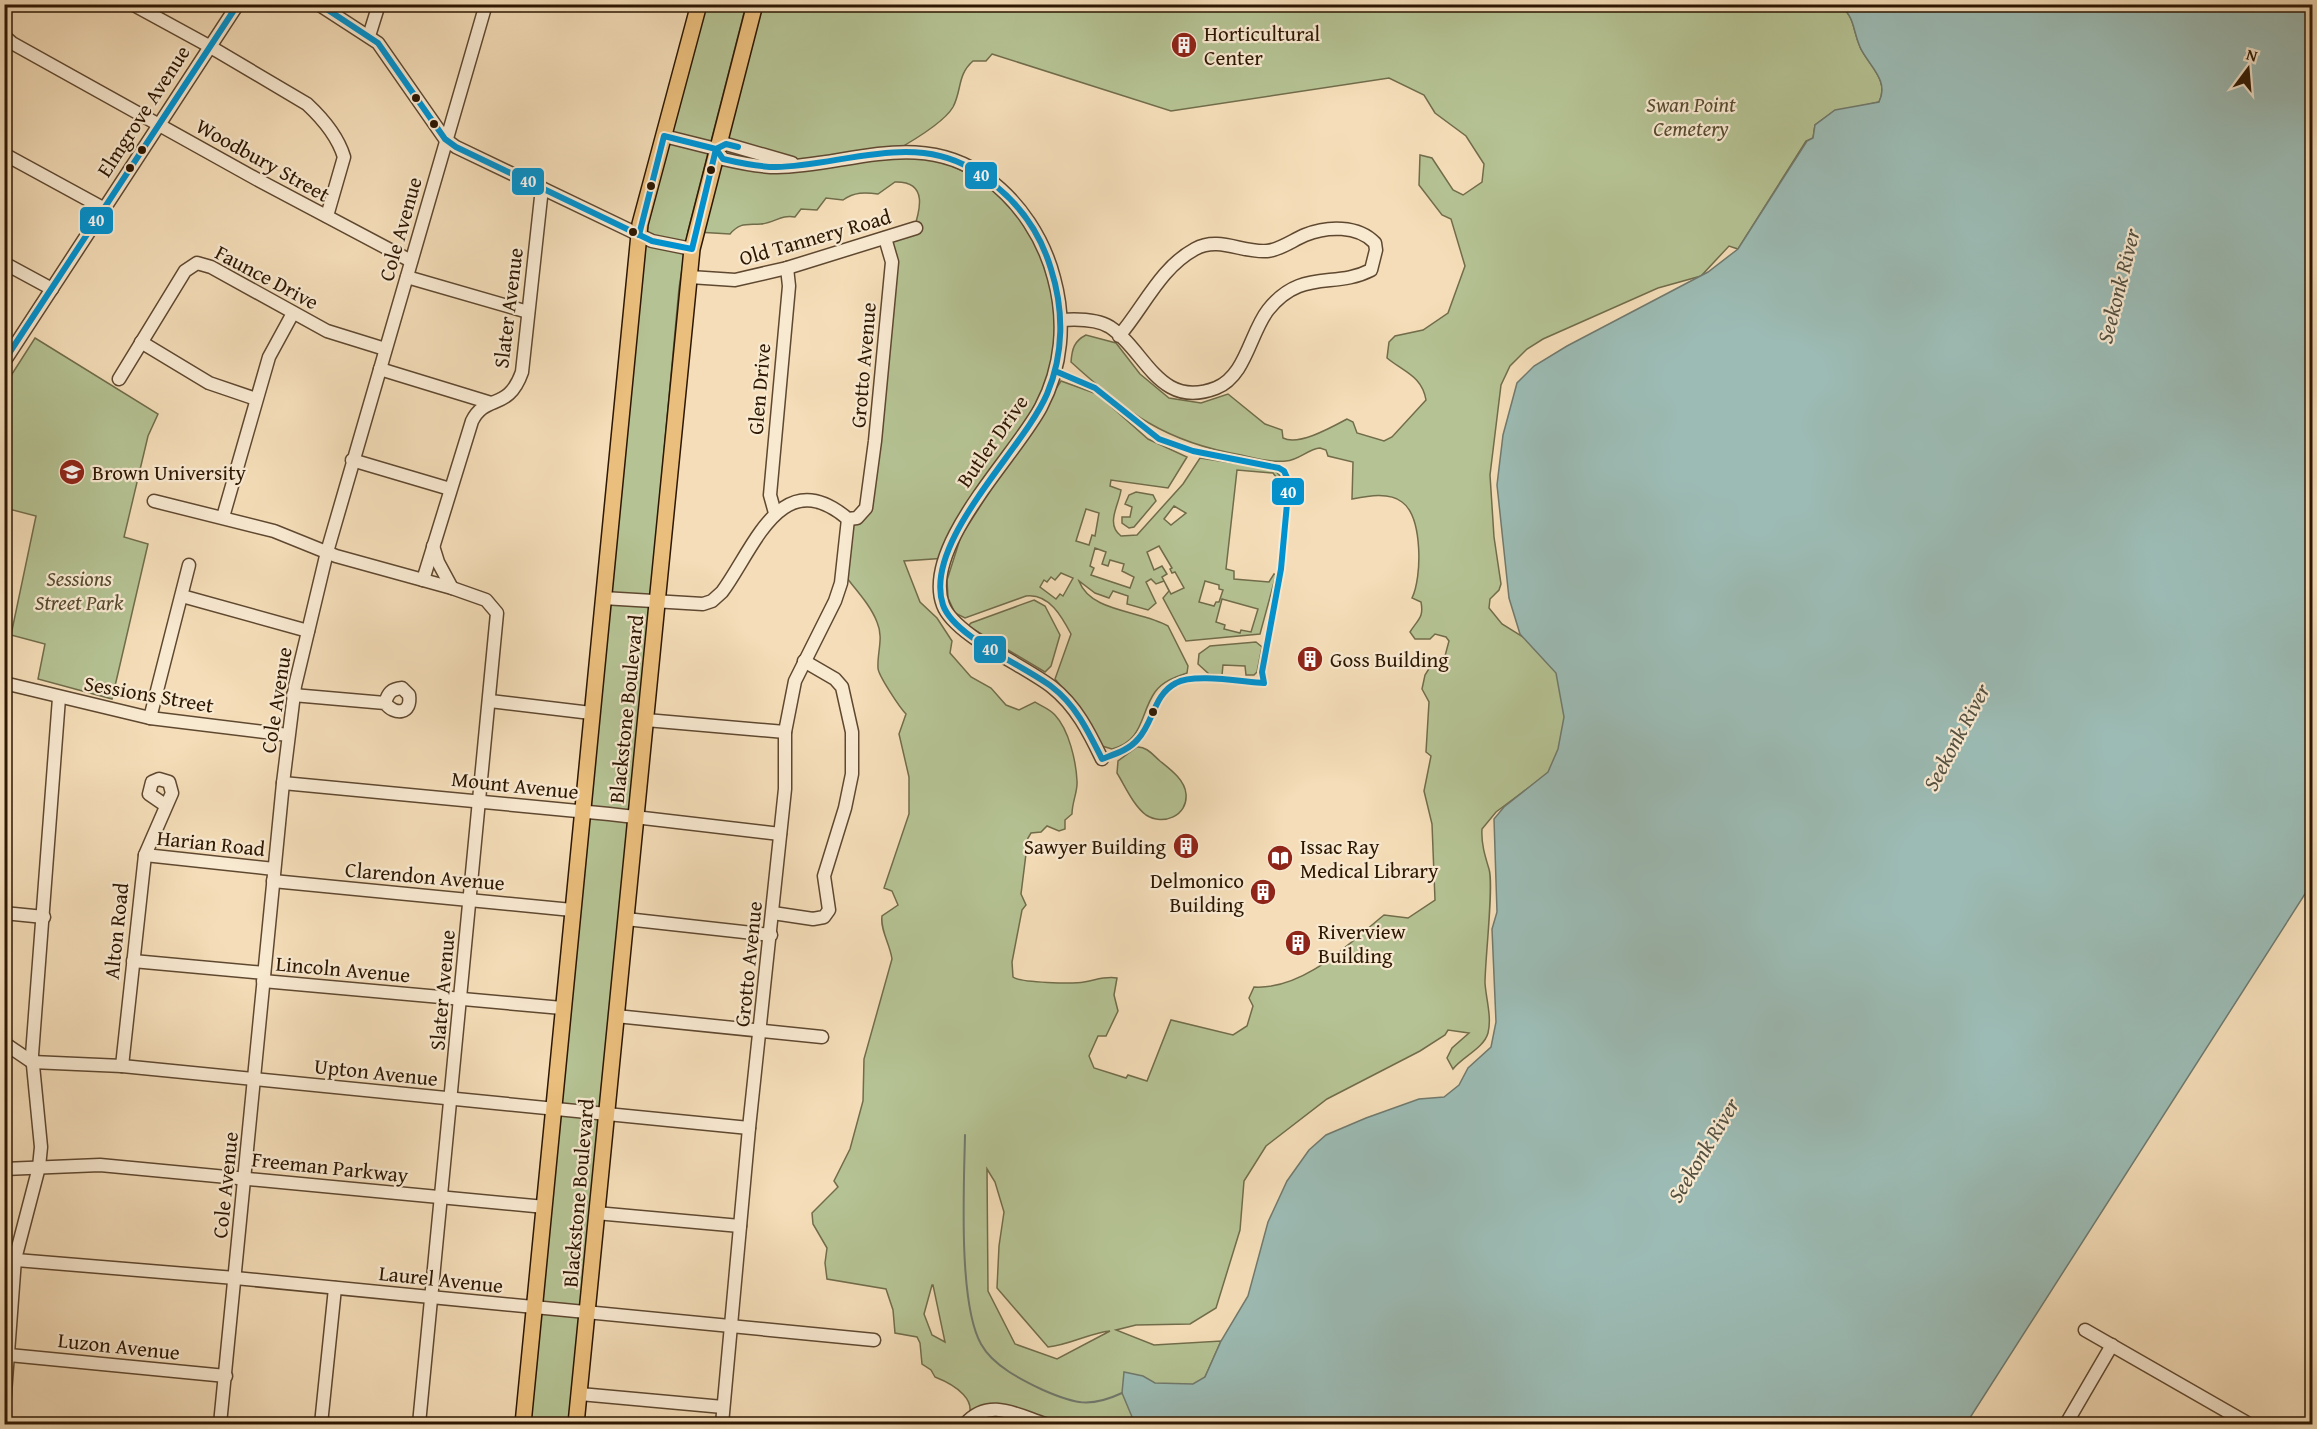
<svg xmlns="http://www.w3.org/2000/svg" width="2317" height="1429" font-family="'Gentium Book Plus',serif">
<rect width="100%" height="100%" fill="#f4ddb8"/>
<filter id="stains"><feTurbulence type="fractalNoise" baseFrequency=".00333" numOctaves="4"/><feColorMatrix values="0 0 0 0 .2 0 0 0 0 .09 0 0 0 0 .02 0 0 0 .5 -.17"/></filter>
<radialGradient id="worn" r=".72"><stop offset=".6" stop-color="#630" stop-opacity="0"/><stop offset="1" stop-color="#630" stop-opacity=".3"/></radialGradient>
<!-- green -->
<g fill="#b5c293" stroke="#716c4a" stroke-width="1.5" fill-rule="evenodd">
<polygon points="705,5 746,5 688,231 679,288 636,757 600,1101 593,1213 569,1424 528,1424 610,584 648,224"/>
<path d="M756,5H1841C1856,21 1852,28 1860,47C1868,65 1890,80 1879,102L1833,112L1815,125L1813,138L1806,141L1738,249L1729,246L1701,276L1658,288L1543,339L1527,349L1510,366L1501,385L1490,475L1494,537L1501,584L1499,590L1490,599L1489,608L1502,624L1528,640L1559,675L1575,753L1496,812L1482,829C1481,843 1485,856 1489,869C1494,885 1485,959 1485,983C1486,999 1492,1017 1488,1033C1484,1048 1462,1057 1453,1069L1447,1058L1452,1048L1469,1033L1448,1030L1445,1035L1420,1051L1327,1099L1266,1146L1244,1181L1240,1230L1216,1308L1190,1324L1136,1325L1116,1330L1154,1345L1221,1341L1205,1377L1191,1424H964C983,1401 953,1384 935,1377L931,1370L922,1364L920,1343L917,1337L895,1333L893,1310L886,1289L827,1279L825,1263L827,1248L813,1224L812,1213L838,1187L834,1181L850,1149L863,1101L864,1059L892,959C890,944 880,930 882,916L898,905L892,891L884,888L909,814V777L899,734L906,714C900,708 878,675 878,668C877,652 884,638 877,622C870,604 855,589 843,573L849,521L861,523L867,511L888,241L913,232C920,211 929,181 895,182L878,194C865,192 854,192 843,200L826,198L817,210L801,209L795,217C781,214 775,223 761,224C747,225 740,222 730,234L697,232ZM992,54L1171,111L1389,78L1424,95L1435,113L1466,136L1484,164L1482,182L1463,195L1453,190L1432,158L1420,155L1419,185L1442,215L1451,219L1465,266L1448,313L1423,330L1395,336L1389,342L1387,358C1404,372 1422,376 1426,400L1392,437L1384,441L1357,433L1353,422L1347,419C1332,427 1299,446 1283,438L1282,430L1265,424L1228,394L1201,403L1169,398L1140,374L1116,343L1086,335C1074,341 1072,349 1071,362C1127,413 1165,442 1241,455C1255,458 1272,463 1286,461C1299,460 1308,449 1320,448L1326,450L1328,456L1353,462L1352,499C1368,496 1389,492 1402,502C1423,517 1422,578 1412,598L1421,602C1424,618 1418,619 1410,632L1415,639H1430L1435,634L1446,637L1449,641L1445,656L1435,659L1425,675L1422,689L1429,702L1426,752L1431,756L1424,791L1432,824L1435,900L1408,918L1384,915C1348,944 1304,990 1254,987L1249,998L1253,1006L1247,1026L1233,1035L1171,1020L1147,1081L1128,1075L1126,1078L1094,1068L1089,1056L1098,1036H1106L1118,1011L1114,995L1117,978C1105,976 1096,980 1084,982C1074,984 1020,983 1013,977L1012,962L1022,910L1026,905L1021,894L1028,838L1031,833L1041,832L1047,826L1059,831L1065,829V820L1072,814C1072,802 1078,791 1077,781C1076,761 1069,730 1055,715C1050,709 1041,706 1035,702L1019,710L1006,705L991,688L971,677L950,653L952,641L937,618L920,602L904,561L947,558L978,500L1051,386L1062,312L1039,239L992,185L946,163L893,152C909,143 944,123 953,107C962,90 957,75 973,61H986ZM987,1169L995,1182L1004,1212L999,1246L997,1288L1048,1347C1070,1345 1089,1333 1110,1331L1057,1359L1015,1344L988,1291ZM932,1285H933L945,1342L932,1335L924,1314Z"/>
<polygon points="35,338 158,414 148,436 124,537 148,544 112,699 38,679 45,644 11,635 36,516 5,508 5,385"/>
<path d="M1061,381L1097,394L1148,439L1187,457L1168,488L1111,480L1110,486L1121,490C1119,505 1105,524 1121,536L1137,535L1183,484L1200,458L1272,469C1286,477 1288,492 1282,505L1283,486L1273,473L1237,470L1226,569L1234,571V579L1269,582L1274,574L1276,575L1260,634L1186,641L1163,598L1169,591L1164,581L1156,584L1151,579L1146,582L1156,603L1148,610L1127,604L1128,596L1113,591L1109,598L1095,593L1079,581C1091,613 1141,610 1168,626L1188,666L1187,673C1175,677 1163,681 1155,692C1140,713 1144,741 1112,749L1102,746L1076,704L1055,679L1071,634C1062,617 1049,593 1026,596L965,618L955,613L948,598L947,580L961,536ZM1174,506L1186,513L1171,525L1164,519ZM1086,509L1099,513L1095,536L1092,535L1089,545L1076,541ZM1159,546L1172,568L1170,569L1172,573L1175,572L1184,588L1171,594L1162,577L1167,574L1162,566L1154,570L1147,552ZM1095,548L1106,552L1102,564L1108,566L1110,560L1124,564L1122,571L1134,577L1130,588L1091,575L1094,568L1090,566ZM1061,573L1073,578L1063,596L1060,594L1056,599L1040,587L1044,580L1047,582L1051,577L1055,580ZM1205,581L1219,585V589L1223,590L1219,602H1216L1214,606L1199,602ZM1222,599L1258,609L1251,632L1241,630L1240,633L1224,629L1225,625L1216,622Z"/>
<polygon points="1136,492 1153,495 1156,501 1134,527 1129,528 1122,523 1122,517 1130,517 1132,507 1125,504 1129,495"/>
<polygon points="1034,600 1045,606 1060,635 1051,666 1045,672 968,626 971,623"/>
<polygon points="1256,642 1262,647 1257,672 1254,675 1246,675 1245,666 1223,665 1222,675 1209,674 1198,664 1199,654 1210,646"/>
<path d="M1137,747C1146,746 1153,755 1160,761C1170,769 1185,780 1186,794C1188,816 1163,826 1146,815C1133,805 1125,786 1117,773L1118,761Z"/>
</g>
<!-- water -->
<path fill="#9cbbb4" stroke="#70796d" stroke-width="1.5" d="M1841,5H2312V883L1966,1424H1135L1122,1393L1124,1372L1143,1376L1155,1383L1193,1384L1205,1377L1221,1341L1248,1296L1268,1222L1287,1181L1309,1150L1326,1135L1366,1118L1419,1099L1444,1097L1459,1085L1468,1068L1491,1047L1496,1022L1492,929L1497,912L1494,819L1504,807L1548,772L1558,749L1564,717L1556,673L1520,634L1509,598L1497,485L1503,435L1517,383L1534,366L1567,346L1708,272L1738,249L1807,141L1813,138L1815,125L1835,110L1879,102C1890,80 1868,65 1860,47C1852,28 1856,21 1841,5Z"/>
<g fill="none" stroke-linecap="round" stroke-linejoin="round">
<!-- stream -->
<path stroke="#70796d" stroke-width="2" d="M965,1135C964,1185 958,1303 981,1344C993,1366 1022,1380 1043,1390C1075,1404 1090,1408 1122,1393"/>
<!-- minor casing -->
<g stroke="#5f4830" stroke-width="15">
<g id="minor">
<path d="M132,4L209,46L307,104C322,118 338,137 344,157L327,216"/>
<polyline points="318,4 378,43 445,139 456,147 652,241 692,249"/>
<polyline points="4,36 12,43 260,181 411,261"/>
<polyline points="369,36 379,4"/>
<polyline points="664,136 716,149 726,144 792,163"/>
<path d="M716,149L723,159C740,163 759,167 777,167C848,166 921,128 987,178C1020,202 1044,239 1054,278C1066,322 1062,367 1041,407C1016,455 921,547 943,605C954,635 1025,666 1052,687C1076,706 1089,732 1102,759"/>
<polyline points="4,154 103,208"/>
<polyline points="4,263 52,289"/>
<polyline points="407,277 528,312"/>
<polyline points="690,277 735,280 787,268 916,228"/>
<path d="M1061,320C1075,319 1097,319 1110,327C1146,351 1159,410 1216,388C1246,376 1250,333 1268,310C1301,268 1334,289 1371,270L1376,250L1375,243C1358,225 1327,226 1305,235C1293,240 1280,250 1267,251C1242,253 1219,236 1195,249C1160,268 1144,307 1119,336"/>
<polyline points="141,342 209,383 256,399"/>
<polyline points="4,362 238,4"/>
<polyline points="380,369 491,403"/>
<polyline points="119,379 185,271 197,263 211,267 327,331 385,349"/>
<polyline points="352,460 450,489"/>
<polyline points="154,501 274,531 336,556 452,588 486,600 497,613 419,1424"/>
<polyline points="775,513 770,495 789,286 787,268"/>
<polyline points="223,517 269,357 293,313"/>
<polyline points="433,546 438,562 452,588"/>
<path d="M423,580L472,421C486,393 508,412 522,372L542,188"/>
<polyline points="182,596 308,631"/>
<path d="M603,598L703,604L712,601L722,592C754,549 781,462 848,519L857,518L866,508L875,441L892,262L885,238"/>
<polyline points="4,683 150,718 288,735"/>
<path d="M293,695L385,703C395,716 412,714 409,695L402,688C391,689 388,693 385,703"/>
<polyline points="490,701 591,713"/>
<polyline points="150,718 189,565"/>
<polyline points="646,720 785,732"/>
<polyline points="283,783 609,814 780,834"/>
<polyline points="145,855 274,869"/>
<polyline points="273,881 572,910"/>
<polyline points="4,913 44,917"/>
<polyline points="773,913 813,919 824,917 829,910 824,876 845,808 852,774 852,732 842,687 835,679 804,661"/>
<polyline points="626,919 771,935"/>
<polyline points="133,961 264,973"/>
<polyline points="263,981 562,1008"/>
<polyline points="616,1016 822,1037"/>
<polyline points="4,1043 32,1062 122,1066 749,1128"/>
<polyline points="122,1066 145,855 172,793 169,782 159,779 152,782 149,794 165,805"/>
<polyline points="4,1169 100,1165 545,1207"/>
<polyline points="596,1213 740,1226"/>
<polyline points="4,1259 235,1278 874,1340"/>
<polyline points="2085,1330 2249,1424"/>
<polyline points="9,1355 226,1376"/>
<polyline points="580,1394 723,1407"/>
<polyline points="4,1407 15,1259 39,1167 41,1147 32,1055 59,698"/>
<polyline points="220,1424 283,783 295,686 327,552 486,4"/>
<polyline points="321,1424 335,1288"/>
<polyline points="722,1424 749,1128 785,789 785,732 795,681 835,601 841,583 848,519"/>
<path d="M965,1424C989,1397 1017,1415 1045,1424"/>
<polyline points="2066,1424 2112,1345"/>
</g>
</g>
<!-- major casing -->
<g stroke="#2d1702" stroke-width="18">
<g id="major">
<polyline points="523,1424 640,224 699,4"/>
<polyline points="576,1424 692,249 755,4"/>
</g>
</g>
<!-- minor -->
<use href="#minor" stroke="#f8e9d1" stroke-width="12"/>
<!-- major -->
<use href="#major" stroke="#eabe7c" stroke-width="15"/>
<!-- bus-1 casing -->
<g stroke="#f8e9d1" stroke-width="10">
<g id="bus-1">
<polyline points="319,4 378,43 445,139 456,147 652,241 692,249 716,149"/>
<path d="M716,149L723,159C740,163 758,167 776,167C839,166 911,133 970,168C1009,191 1038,225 1051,269C1064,310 1064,354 1047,394C1023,450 922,542 943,605C954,637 1025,666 1052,687C1076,705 1089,733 1102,759C1115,754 1129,750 1138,739C1154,722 1153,695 1176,683C1194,673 1243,682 1264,683L1262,672L1281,569L1289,482L1284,471L1279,468L1193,451L1159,439L1095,388L1055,371"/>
<polyline points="639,235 664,136 716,149 726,144 738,147"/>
<polyline points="4,361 238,4"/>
</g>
</g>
<!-- bus-1 -->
<use href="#bus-1" stroke="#0092d0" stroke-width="6"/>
</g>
<!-- icons -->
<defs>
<g id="building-disc" transform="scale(1.35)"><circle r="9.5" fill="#8f2418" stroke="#f8e9d1"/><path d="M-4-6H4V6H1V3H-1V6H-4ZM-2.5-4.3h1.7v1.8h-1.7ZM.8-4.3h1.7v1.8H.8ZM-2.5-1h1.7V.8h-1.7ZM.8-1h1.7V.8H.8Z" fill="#fff"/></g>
<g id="university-disc" transform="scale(1.35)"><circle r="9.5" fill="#8f2418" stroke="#f8e9d1"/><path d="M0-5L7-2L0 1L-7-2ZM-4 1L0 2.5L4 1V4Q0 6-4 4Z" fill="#fff"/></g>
<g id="library-disc" transform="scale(1.35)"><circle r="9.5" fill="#8f2418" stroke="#f8e9d1"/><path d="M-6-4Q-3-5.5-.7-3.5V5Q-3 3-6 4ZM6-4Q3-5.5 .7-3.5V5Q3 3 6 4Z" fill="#fff"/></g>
</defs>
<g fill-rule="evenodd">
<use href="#building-disc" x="1184" y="45"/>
<use href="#university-disc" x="72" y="472"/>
<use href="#building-disc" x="1310" y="659"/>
<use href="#building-disc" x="1186" y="846"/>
<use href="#library-disc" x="1280" y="858"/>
<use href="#building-disc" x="1263" y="892"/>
<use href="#building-disc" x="1298" y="943"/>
</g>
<!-- markers -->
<g fill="#2d1702" stroke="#f8e9d1" stroke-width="2">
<circle cx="416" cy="98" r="5"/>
<circle cx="434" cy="124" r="5"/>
<circle cx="142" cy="150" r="5"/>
<circle cx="130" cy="168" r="5"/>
<circle cx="711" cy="170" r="5"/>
<circle cx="651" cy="186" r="5"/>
<circle cx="633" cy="232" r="5"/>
<circle cx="1153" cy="712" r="5"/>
</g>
<g text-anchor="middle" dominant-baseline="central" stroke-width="4.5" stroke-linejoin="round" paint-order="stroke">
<!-- poi labels -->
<g font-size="21" fill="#2d1702" stroke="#f8e9d1" text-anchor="start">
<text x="1204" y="33">Horticultural<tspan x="1204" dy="24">Center</tspan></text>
<text x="92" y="472">Brown University</text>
<text x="1330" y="659">Goss Building</text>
<text x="1166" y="846" text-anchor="end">Sawyer Building</text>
<text x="1300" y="846">Issac Ray<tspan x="1300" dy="24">Medical Library</tspan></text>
<text x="1244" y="880" text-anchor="end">Delmonico<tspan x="1244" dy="24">Building</tspan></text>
<text x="1318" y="931">Riverview<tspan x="1318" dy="24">Building</tspan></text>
</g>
<!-- park labels -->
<g font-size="21" font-style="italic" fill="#564a2e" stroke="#f8e9d1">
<text x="1691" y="104">Swan Point<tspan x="1691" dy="24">Cemetery</tspan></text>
<text x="79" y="578">Sessions<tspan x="79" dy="24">Street Park</tspan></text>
</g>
<!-- street labels -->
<g font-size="21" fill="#2d1702" stroke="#f8e9d1">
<text transform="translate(143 111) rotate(-57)">Elmgrove Avenue</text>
<text transform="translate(263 160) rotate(29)">Woodbury Street</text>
<text transform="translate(400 229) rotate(-74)">Cole Avenue</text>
<text transform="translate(815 237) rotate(-16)">Old Tannery Road</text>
<text transform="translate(267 277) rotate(28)">Faunce Drive</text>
<text transform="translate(508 308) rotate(-83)">Slater Avenue</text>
<text transform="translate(863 365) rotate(-85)">Grotto Avenue</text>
<text transform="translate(759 389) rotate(-85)">Glen Drive</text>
<text transform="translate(992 441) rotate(-55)">Butler Drive</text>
<text transform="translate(149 694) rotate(10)">Sessions Street</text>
<text transform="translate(276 700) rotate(-81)">Cole Avenue</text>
<text transform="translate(626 709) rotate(-84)">Blackstone Boulevard</text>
<text transform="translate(515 785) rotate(6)">Mount Avenue</text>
<text transform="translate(211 843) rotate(6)">Harian Road</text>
<text transform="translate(425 876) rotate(5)">Clarendon Avenue</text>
<text transform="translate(116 931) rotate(-84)">Alton Road</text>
<text transform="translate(748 964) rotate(-84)">Grotto Avenue</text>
<text transform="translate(343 969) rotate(5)">Lincoln Avenue</text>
<text transform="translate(442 990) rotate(-85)">Slater Avenue</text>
<text transform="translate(376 1072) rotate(6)">Upton Avenue</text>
<text transform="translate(330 1167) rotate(6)">Freeman Parkway</text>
<text transform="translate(225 1185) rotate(-84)">Cole Avenue</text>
<text transform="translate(578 1193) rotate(-85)">Blackstone Boulevard</text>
<text transform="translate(441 1279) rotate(6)">Laurel Avenue</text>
<text transform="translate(119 1346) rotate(6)">Luzon Avenue</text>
</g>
<!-- water labels -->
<g font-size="22" font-style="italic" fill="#545040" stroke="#f8e9d1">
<text transform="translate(2118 286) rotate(-76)">Seekonk River</text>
<text transform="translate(1956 737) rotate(-62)">Seekonk River</text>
<text transform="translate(1703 1150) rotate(-59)">Seekonk River</text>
</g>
</g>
<g stroke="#f8e9d1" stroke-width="2">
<rect x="964" y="161" width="34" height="29" rx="6" fill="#0092d0"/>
<rect x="511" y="167" width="34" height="29" rx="6" fill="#0092d0"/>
<rect x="79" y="206" width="35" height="29" rx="6" fill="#0092d0"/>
<rect x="1271" y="477" width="34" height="29" rx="6" fill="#0092d0"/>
<rect x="973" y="635" width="34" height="29" rx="6" fill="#0092d0"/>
</g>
<g font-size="16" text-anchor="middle" font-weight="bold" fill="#fff">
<text x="981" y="181">40</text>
<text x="528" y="187">40</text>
<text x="96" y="226">40</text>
<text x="1288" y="498">40</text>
<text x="990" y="655">40</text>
</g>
<!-- margin -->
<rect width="2317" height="1429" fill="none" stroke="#f4ddb8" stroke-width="24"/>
<rect x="6" y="6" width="2305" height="1417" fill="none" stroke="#2d1702" stroke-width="3"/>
<rect x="12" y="12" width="2293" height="1405" fill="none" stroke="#2d1702" stroke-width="1.5"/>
<!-- north arrow -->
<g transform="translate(2248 69) rotate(16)" stroke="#f8e9d1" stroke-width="4.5" paint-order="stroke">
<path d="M0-4.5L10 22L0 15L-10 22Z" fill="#2d1702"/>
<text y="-9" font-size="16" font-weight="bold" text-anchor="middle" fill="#2d1702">N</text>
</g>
<rect width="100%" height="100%" filter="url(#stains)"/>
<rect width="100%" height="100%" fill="url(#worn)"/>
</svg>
